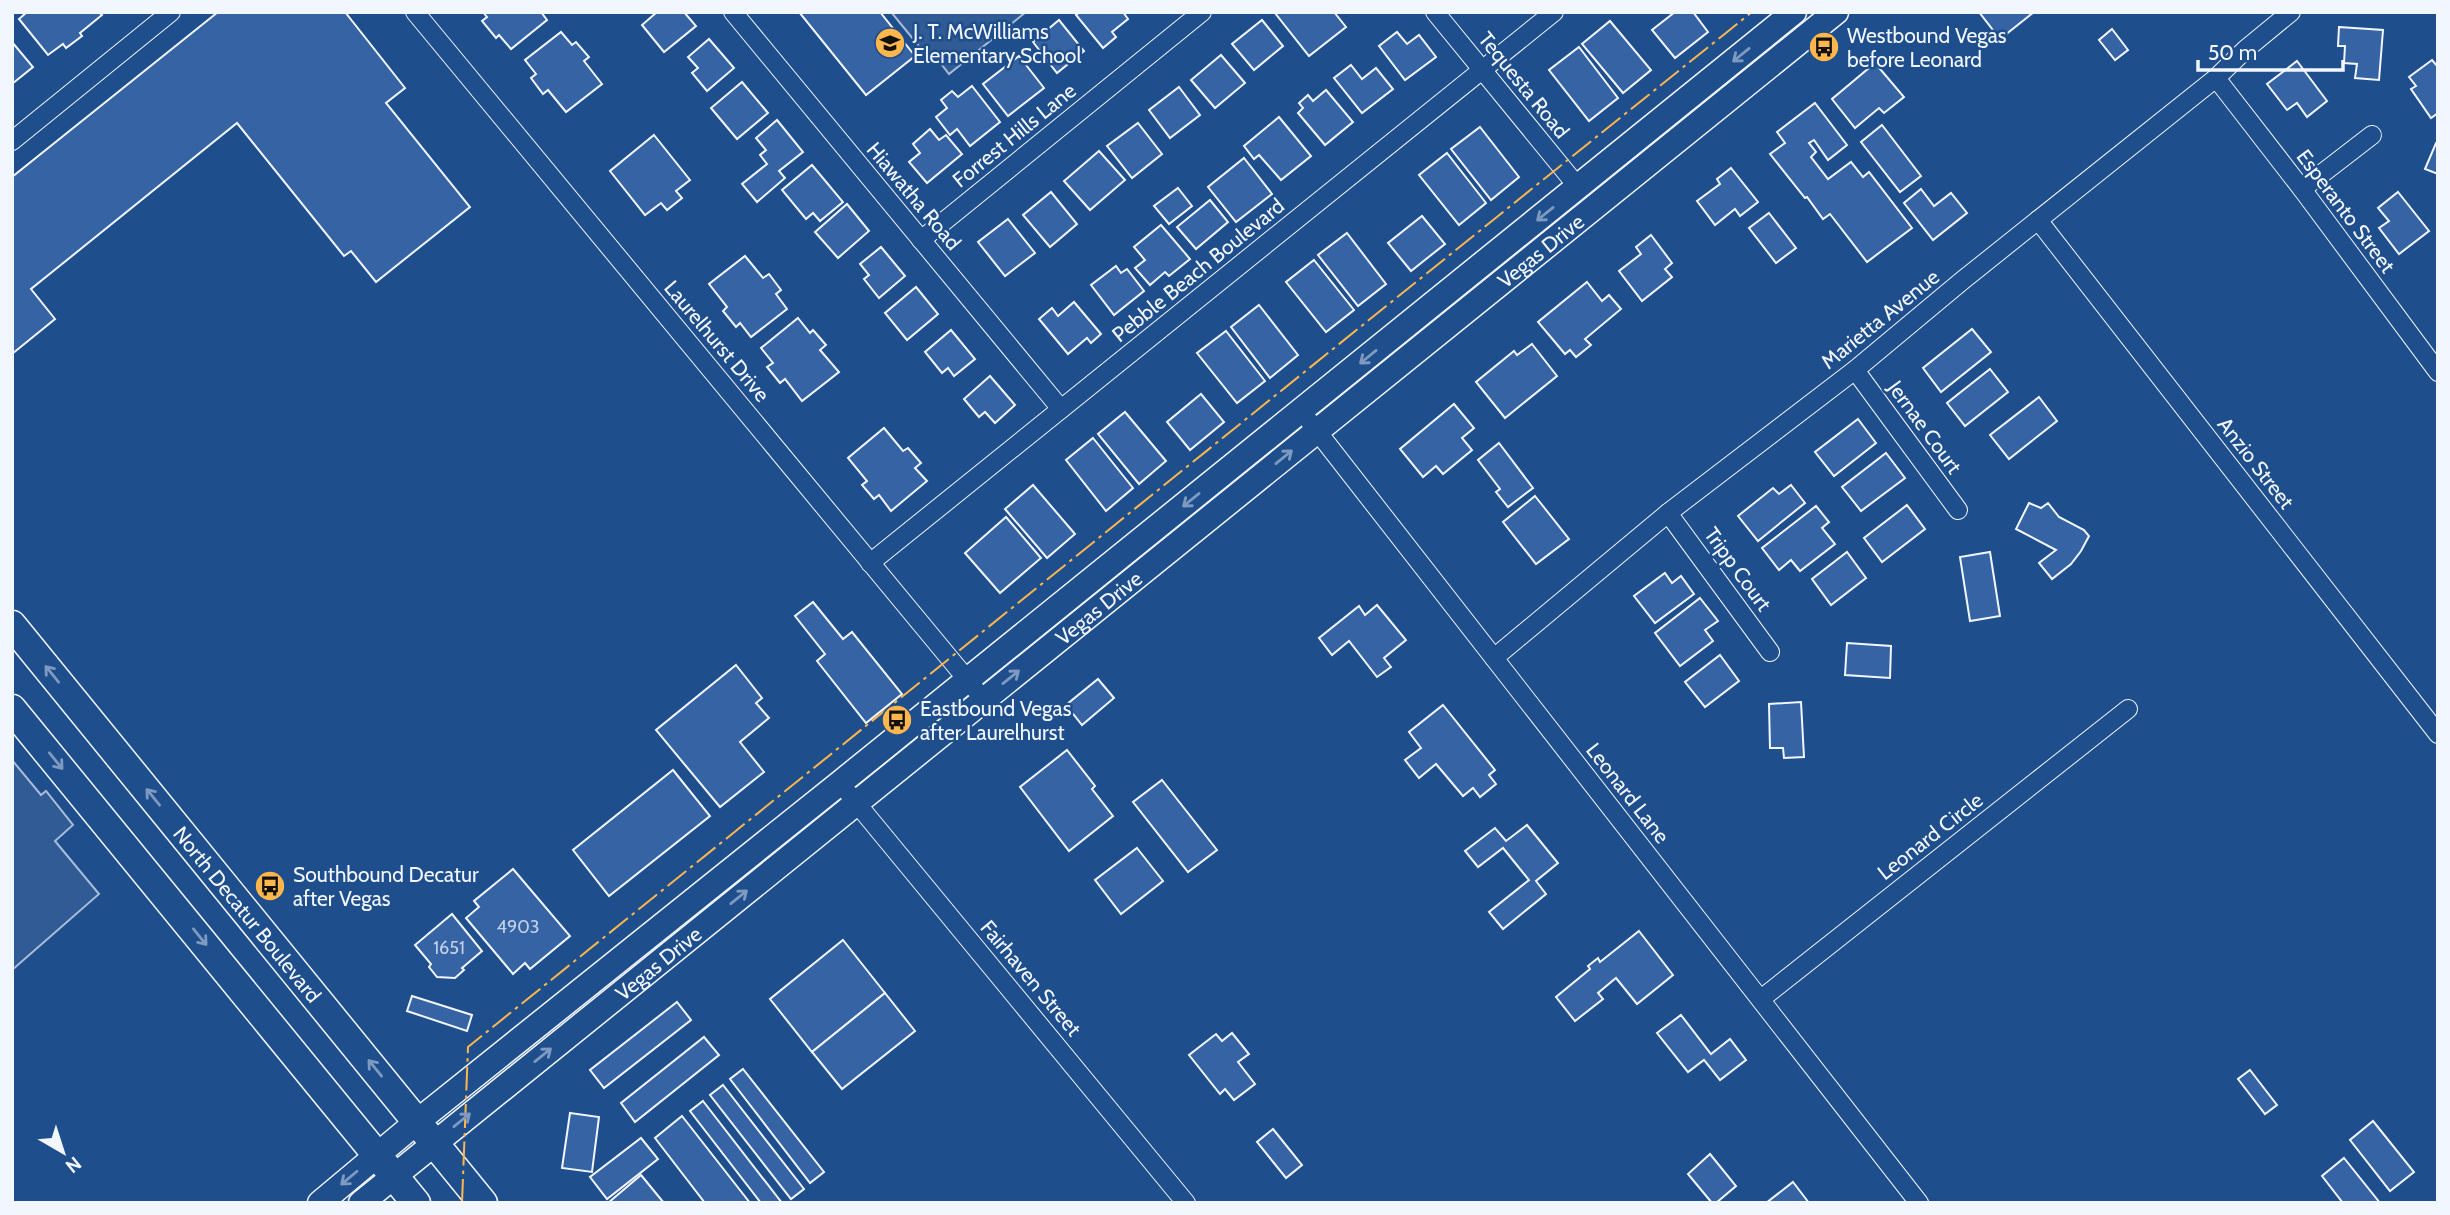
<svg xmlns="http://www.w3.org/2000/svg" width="2450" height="1215" font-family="Cabin,sans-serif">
<rect width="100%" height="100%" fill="#1f4e8c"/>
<!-- built -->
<g fill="#305b95" stroke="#a8bbd7" stroke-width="2">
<polygon points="891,12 1026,12 949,74 932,52 927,56"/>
<polygon points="12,760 41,795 46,791 73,825 55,841 99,894 12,970"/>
</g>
<!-- building -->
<g fill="#3563a3" stroke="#f2f6ff" stroke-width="2">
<polygon points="27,12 99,12 102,15 80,33 82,36 66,48 63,44 48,55 19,19"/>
<polygon points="218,12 345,12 405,88 386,103 470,207 376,282 351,251 344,256 237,123 31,289 55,319 12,354 12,177"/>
<polygon points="483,12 541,12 547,20 511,49 499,35 496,38 482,21 487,17"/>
<polygon points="657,12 684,12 696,26 664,52 642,25"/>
<polygon points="799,12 880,12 915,56 866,95"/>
<polygon points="1080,12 1123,12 1128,19 1112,32 1116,37 1103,48 1076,15"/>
<polygon points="1334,12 1346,27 1309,56 1275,13"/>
<polygon points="1675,12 1693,12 1708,32 1675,58 1652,30"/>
<polygon points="1979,12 2034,12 2000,39"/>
<polygon points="1059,20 1084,51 1057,73 1033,42"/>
<polygon points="1262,20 1283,46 1254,70 1232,44"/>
<polygon points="1610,21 1651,70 1623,93 1582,44"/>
<polygon points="2339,27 2383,30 2379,80 2355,78 2357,64 2344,63 2345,46 2338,46"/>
<polygon points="2112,29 2128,50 2115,60 2099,40"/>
<polygon points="561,32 572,45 576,42 589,57 584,61 602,84 566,112 548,90 543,94 531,78 536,74 525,60"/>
<polygon points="1397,32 1407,44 1419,35 1436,57 1405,80 1379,46"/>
<polygon points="709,39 734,68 707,91 692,73 698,68 688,57"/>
<polygon points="12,42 33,67 12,84"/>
<polygon points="1579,47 1618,98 1589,121 1549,70"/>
<polygon points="1221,55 1245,83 1215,108 1191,80"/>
<polygon points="1019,56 1044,88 1008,116 983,84"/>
<polygon points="2432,60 2438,67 2438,113 2431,118 2411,89 2416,86 2409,77"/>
<polygon points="2297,61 2327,101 2307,117 2297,103 2287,110 2267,84"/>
<polygon points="1875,63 1904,97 1884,113 1879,108 1855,128 1832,99"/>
<polygon points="1351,65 1362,79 1376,68 1393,89 1362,113 1334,78"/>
<polygon points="742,82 768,113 737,139 711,108"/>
<polygon points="972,86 1000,122 970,146 957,129 950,135 936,117 947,108 941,100 952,91 958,97"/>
<polygon points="1179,87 1200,115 1170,138 1149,110"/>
<polygon points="1326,90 1353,122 1325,145 1298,113 1303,108 1299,103 1308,95 1313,101"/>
<polygon points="1815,103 1847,145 1828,160 1814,140 1809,143 1816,152 1811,157 1828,179 1851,162 1863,177 1869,172 1912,228 1867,262 1830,214 1823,219 1807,197 1805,198 1770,154 1785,143 1777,132"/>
<polygon points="1279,117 1311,156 1281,180 1259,155 1254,159 1244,146"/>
<polygon points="777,120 803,152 779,171 785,178 757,202 742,184 767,164 760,155 766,150 756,138"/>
<polygon points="1138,123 1162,154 1132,178 1107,146"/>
<polygon points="1882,125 1921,176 1900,192 1861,142"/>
<polygon points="1480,127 1519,177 1491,200 1451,149"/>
<polygon points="930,129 939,140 946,135 962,154 927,183 909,162 920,153 913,144"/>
<polygon points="654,135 690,180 676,191 682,198 667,210 661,203 645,215 610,171"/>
<polygon points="2436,143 2438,144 2438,174 2425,169"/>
<polygon points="1099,151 1125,180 1090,210 1064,181"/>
<polygon points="1447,153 1486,203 1459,225 1419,175"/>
<polygon points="1244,158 1272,194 1236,222 1208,187"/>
<polygon points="812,165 843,202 820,221 813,213 806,219 782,190"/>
<polygon points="1731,168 1758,202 1740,216 1735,209 1715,225 1697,201 1720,184 1717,179"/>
<polygon points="1178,188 1192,206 1169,224 1154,206"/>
<polygon points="1921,189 1934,206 1951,193 1967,213 1933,240 1904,203"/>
<polygon points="1051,192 1077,224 1050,247 1023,215"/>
<polygon points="2398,192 2429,231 2399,254 2379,228 2389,221 2378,208"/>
<polygon points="1210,200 1228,222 1196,249 1177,227"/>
<polygon points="847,204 869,231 838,258 815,232"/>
<polygon points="1769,213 1796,248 1776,263 1749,228"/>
<polygon points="1422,216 1445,244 1411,271 1388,243"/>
<polygon points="1008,219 1035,253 1005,276 978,242"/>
<polygon points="1161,225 1190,259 1169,276 1165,272 1150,285 1135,268 1145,260 1134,247"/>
<polygon points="1347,233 1386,284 1358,306 1318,255"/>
<polygon points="1651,235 1672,263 1665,269 1672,277 1642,301 1619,271 1641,254 1636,247"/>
<polygon points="881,247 905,276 879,298 864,279 869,275 860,264"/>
<polygon points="745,256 763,278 769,274 781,290 776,294 787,309 751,337 740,323 736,327 723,311 727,307 709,284"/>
<polygon points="1314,260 1354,310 1326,332 1286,282"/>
<polygon points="1116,266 1121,273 1127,269 1144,291 1114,315 1091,285"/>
<polygon points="1587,282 1602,301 1609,295 1621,309 1585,339 1591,345 1576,357 1570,350 1565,354 1538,322"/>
<polygon points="916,287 938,314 907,340 885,313"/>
<polygon points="1074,302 1101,334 1091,343 1087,338 1068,354 1039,319 1052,308 1058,316"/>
<polygon points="1259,305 1298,355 1270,378 1231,327"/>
<polygon points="798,318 810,333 813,330 826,345 820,350 839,372 802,401 785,379 780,383 767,367 773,363 761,348"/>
<polygon points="1972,329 1991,352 1941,392 1923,368"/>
<polygon points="951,330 975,359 954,376 948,368 942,373 925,352"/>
<polygon points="1226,331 1265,381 1237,403 1197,353"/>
<polygon points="1532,344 1557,376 1505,418 1476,382 1514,351 1517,355"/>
<polygon points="1990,369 2008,392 1965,426 1947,403"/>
<polygon points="990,376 1015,405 995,423 985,412 979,417 964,399"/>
<polygon points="1201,394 1224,422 1190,450 1167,422"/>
<polygon points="2039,397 2057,421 2009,459 1990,435"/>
<polygon points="1454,404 1474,428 1462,438 1472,450 1443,474 1436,466 1423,477 1400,449"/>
<polygon points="1125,412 1166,461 1139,484 1098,434"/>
<polygon points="1858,419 1876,443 1834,476 1815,452"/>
<polygon points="884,428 903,451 908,448 921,463 915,468 927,481 891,511 879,495 874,499 862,485 867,481 848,458"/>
<polygon points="1093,438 1133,488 1106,511 1066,460"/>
<polygon points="1499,443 1533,488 1508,507 1496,492 1500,489 1478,460"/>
<polygon points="1886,453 1905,478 1861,511 1842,487"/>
<polygon points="1033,485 1075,534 1047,558 1005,509"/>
<polygon points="1791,485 1805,503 1758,541 1738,516 1773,488 1779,494"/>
<polygon points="1535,496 1569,539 1536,564 1503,522"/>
<polygon points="2029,503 2041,508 2048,503 2059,517 2084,530 2089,536 2081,551 2071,564 2052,579 2039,563 2056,550 2016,529"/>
<polygon points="1907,505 1925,529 1882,562 1864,538"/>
<polygon points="1816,506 1829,522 1822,528 1835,544 1800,571 1791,560 1779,570 1762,548"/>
<polygon points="1006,517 1041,558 1000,593 965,553"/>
<polygon points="1847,552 1866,578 1831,605 1812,579"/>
<polygon points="1990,552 2000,616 1970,621 1960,557"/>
<polygon points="1665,573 1672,583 1681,576 1694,594 1655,623 1634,596"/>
<polygon points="1700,598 1718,621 1705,630 1713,641 1680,666 1655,633"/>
<polygon points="813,602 843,639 852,632 902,694 866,723 817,661 825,654 795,616"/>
<polygon points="1377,605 1406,640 1384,658 1391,667 1377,677 1349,641 1332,655 1319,638 1359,606 1365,615"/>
<polygon points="1847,643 1891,646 1890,678 1845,675"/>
<polygon points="1720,655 1739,681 1705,707 1685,682"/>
<polygon points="736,665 762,698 756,703 769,718 740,742 764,772 720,807 656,730"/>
<polygon points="1098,679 1114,698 1082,725 1066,705"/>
<polygon points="1801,702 1804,757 1784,758 1783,748 1770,748 1769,704"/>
<polygon points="1443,705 1495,770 1489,775 1496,784 1480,797 1473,788 1463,796 1436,764 1419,778 1405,760 1421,748 1409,732"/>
<polygon points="1067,750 1095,786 1092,789 1113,816 1069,851 1020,787"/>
<polygon points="673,770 710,816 609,896 573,850"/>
<polygon points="1162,780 1217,850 1188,872 1133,802"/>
<polygon points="1527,825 1558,863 1536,881 1546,894 1503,929 1489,912 1529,880 1503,848 1478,867 1465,851 1495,828 1506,841"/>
<polygon points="1137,848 1163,881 1121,914 1095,880"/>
<polygon points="513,869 570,936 530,969 525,963 513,974 466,918 479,907 474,901"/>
<polygon points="452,914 482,951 462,968 464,970 455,978 437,977 429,967 431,964 415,945"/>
<polygon points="1639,931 1673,975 1637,1004 1616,978 1598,993 1603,999 1575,1021 1556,997 1590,969 1588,966 1598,958 1600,962"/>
<polygon points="843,940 885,993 812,1052 770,999"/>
<polygon points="885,993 915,1031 842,1089 812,1052"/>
<polygon points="412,996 472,1015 467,1031 407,1011"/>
<polygon points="677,1002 691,1020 604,1088 590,1070"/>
<polygon points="1681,1015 1711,1054 1730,1039 1746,1060 1720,1080 1704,1060 1688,1072 1657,1033"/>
<polygon points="1232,1033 1249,1054 1238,1062 1255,1084 1234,1100 1225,1089 1220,1094 1189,1055 1216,1034 1222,1041"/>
<polygon points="704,1037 719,1055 635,1122 621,1103"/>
<polygon points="743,1069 824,1172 810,1183 730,1079"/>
<polygon points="2250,1070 2277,1105 2265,1114 2238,1079"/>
<polygon points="723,1085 804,1189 791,1199 710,1095"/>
<polygon points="703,1101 782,1203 761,1203 690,1111"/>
<polygon points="570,1113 599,1117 592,1172 562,1168"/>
<polygon points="682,1116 750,1203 705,1203 655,1138"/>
<polygon points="2373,1121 2414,1172 2390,1191 2350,1140"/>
<polygon points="1273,1129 1302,1165 1286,1178 1257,1142"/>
<polygon points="641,1138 658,1159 607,1199 590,1177"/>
<polygon points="1710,1154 1736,1186 1716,1203 1712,1203 1688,1174"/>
<polygon points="2344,1158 2380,1203 2343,1203 2322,1176"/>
<polygon points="641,1175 664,1203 608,1203"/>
<polygon points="1793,1182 1809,1203 1766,1203"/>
</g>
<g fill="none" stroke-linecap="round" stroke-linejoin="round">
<!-- minor casing -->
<g stroke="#f2f6ff" stroke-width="20">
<g id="minor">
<polyline points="415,12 975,689"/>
<polyline points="733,12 1061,409"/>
<polyline points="1435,12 1578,187"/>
<polyline points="2216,78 2302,189 2438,372"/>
<polyline points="12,141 171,12"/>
<polyline points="2302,189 2372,135"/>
<polyline points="2038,220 2438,734"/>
<polyline points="921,240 1202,12"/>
<polyline points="1855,370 1958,510"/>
<polyline points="1310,422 1919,1203"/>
<polyline points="1668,513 1770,652"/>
<polyline points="870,563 1554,12"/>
<polyline points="1494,658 1668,513 1855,370 1963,280 2216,78 2246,49 2291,12"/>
<polyline points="849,794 1186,1203"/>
<polyline points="1761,999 2128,709"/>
</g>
</g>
<!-- secondary casing -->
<g stroke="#f2f6ff" stroke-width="27">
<g id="secondary">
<polyline points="320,1203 418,1121 840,783 1794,12"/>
<path id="s1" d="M361,1203L1836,12"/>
</g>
</g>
<!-- primary casing -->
<g stroke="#f2f6ff" stroke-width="31">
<g id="primary">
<path id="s2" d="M12,625L483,1203"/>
<polyline points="12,709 416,1203"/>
</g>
</g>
<!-- minor -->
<use href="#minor" stroke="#1f4e8c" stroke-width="18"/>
<!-- secondary -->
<use href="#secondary" stroke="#1f4e8c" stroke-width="24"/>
<!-- primary -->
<use href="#primary" stroke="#1f4e8c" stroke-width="28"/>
<!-- power -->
<path stroke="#ffb74d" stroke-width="2" stroke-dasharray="24 5 3.5 5" stroke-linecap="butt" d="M462,1203L468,1047C896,702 1323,356 1752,12"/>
</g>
<!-- one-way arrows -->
<defs><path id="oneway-shaft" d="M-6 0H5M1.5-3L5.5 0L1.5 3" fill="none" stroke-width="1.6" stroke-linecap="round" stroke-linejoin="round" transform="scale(1.75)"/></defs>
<g stroke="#7e9ac0">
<use href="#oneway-shaft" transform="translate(1741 55) rotate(141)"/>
<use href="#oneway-shaft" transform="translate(1545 214) rotate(141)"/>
<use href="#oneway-shaft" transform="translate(1368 357) rotate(141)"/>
<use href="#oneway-shaft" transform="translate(1284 457) rotate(-39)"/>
<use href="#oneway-shaft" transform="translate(1191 500) rotate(141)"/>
<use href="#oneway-shaft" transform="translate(52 674) rotate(-129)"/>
<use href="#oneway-shaft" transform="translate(1011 677) rotate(-39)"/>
<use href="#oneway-shaft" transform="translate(56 761) rotate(51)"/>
<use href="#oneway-shaft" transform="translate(153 797) rotate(-129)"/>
<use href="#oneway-shaft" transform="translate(739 897) rotate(-39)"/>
<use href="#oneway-shaft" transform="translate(200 937) rotate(51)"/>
<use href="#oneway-shaft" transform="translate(543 1055) rotate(-39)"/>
<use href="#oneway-shaft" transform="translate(375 1068) rotate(-129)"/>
<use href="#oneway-shaft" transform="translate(462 1120) rotate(-39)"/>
<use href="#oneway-shaft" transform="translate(349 1178) rotate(140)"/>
</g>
<!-- icons -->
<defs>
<g id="school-disc" transform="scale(1.575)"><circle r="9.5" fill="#ffb74d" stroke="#1f4e8c"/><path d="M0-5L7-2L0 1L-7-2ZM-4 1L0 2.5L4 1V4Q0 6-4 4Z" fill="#111"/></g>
<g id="bus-disc" transform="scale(1.575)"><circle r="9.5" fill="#ffb74d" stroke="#1f4e8c"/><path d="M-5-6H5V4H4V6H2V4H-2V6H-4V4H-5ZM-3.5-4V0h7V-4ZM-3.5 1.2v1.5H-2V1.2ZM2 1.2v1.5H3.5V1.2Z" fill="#111"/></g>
</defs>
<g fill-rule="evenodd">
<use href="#school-disc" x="890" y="43"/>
<use href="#bus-disc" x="1824" y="47"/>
<use href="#bus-disc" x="897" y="720"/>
<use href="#bus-disc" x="270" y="886"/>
</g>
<g text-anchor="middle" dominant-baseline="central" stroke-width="5" stroke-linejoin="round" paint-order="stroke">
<!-- number labels -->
<g font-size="18" fill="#c3d1e8">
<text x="518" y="927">4903</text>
<text x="449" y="948">1651</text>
</g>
<!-- poi labels -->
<g font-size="21" fill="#f2f6ff" stroke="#1f4e8c" text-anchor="start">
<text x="913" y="31">J. T. McWilliams<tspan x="913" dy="24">Elementary School</tspan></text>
<text x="1847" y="35">Westbound Vegas<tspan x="1847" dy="24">before Leonard</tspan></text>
<text x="920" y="708">Eastbound Vegas<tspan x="920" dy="24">after Laurelhurst</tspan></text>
<text x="293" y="874">Southbound Decatur<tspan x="293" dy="24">after Vegas</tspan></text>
</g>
<!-- street labels -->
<g font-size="21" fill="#f2f6ff" stroke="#1f4e8c">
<text transform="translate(1524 85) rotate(51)">Tequesta Road</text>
<text transform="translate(1014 135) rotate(-39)">Forrest Hills Lane</text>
<text transform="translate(914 196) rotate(50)">Hiawatha Road</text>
<text transform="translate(2346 211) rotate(53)">Esperanto Street</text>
<text stroke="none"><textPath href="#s1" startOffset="1516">Vegas Drive</textPath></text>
<text transform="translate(1198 270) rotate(-39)">Pebble Beach Boulevard</text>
<text transform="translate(1880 319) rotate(-39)">Marietta Avenue</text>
<text transform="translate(717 341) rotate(50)">Laurelhurst Drive</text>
<text transform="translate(1925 427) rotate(54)">Jernae Court</text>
<text transform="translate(2256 463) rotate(52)">Anzio Street</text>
<text transform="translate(1738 569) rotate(54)">Tripp Court</text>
<text stroke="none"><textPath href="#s1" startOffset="948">Vegas Drive</textPath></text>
<text transform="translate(1628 793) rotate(52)">Leonard Lane</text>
<text transform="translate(1930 836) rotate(-38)">Leonard Circle</text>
<text stroke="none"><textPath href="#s2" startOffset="373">North Decatur Boulevard</textPath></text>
<text stroke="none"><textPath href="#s1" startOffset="382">Vegas Drive</textPath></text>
<text transform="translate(1031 978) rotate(50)">Fairhaven Street</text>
</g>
</g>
<!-- border -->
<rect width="2450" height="1215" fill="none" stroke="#f2f6ff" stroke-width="28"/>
<!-- north arrow -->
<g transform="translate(63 1152) rotate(141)" stroke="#1f4e8c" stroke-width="5" paint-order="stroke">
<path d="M0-5L12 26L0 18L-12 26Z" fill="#f2f6ff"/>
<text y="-10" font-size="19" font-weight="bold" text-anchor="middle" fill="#f2f6ff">N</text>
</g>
<!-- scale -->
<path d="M2198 60v10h145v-10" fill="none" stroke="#f2f6ff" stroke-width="3.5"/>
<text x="2208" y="60" font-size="21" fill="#f2f6ff" stroke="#1f4e8c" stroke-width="5" paint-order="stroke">50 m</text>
</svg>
